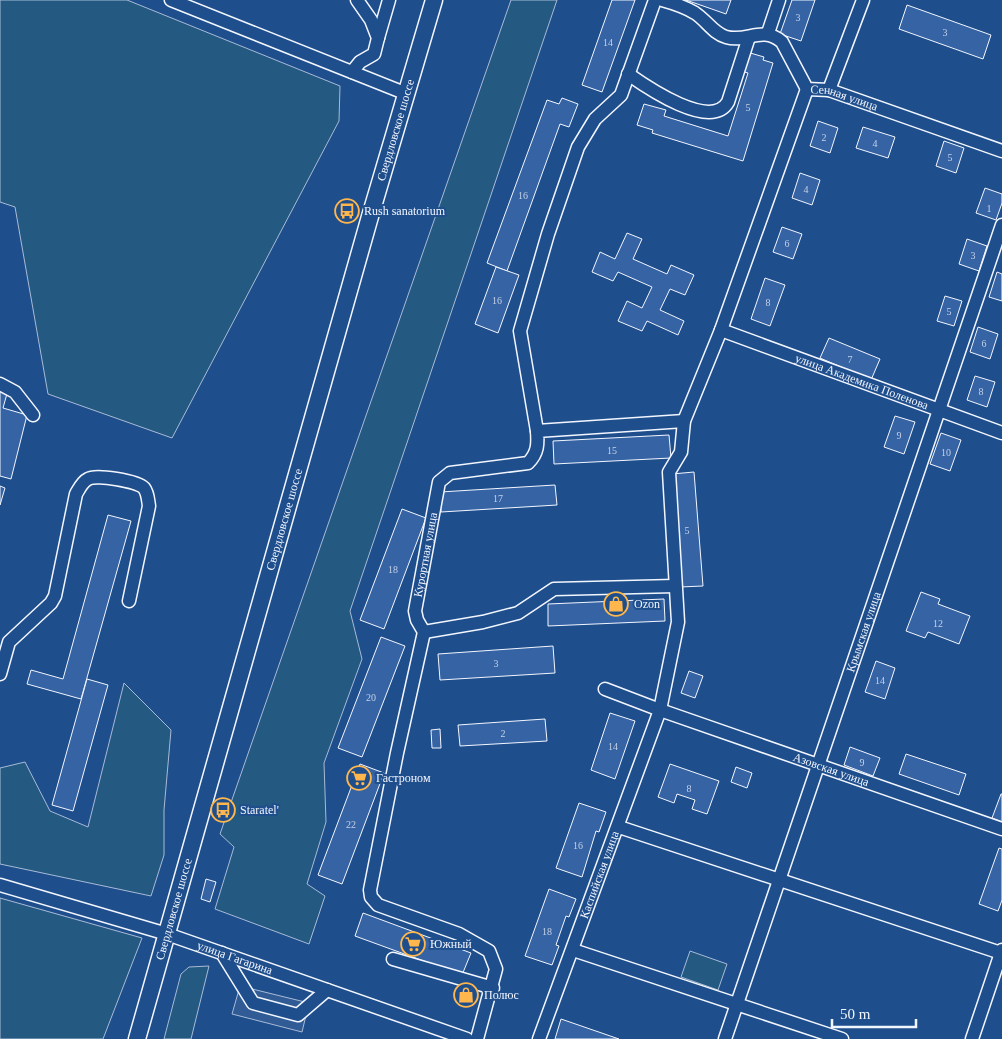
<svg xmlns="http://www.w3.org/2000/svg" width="1002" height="1039" font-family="Georgia,serif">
<rect width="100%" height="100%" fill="#1f4e8c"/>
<!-- green -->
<g fill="#245a82" stroke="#a8bbd7">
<polygon points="0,0 127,0 340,86 339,121 172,438 48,394 15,207 0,202"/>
<polygon points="511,0 557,0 350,611 362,659 324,763 326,822 307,884 325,896 309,944 215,909 234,847 220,834"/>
<polygon points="124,683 171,730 164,810 164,855 151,896 0,864 0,768 25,762 50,811 88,827"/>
<polygon points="0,898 142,938 103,1039 0,1039"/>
<polygon points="690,951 727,964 718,990 681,977"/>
<polygon points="209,966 191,1039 164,1039 181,974 189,967"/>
</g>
<!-- parking -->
<polygon fill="#305b95" stroke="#a8bbd7" points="240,986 309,1003 302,1032 232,1014"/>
<!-- building -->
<g fill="#3563a3" stroke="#f2f6ff">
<polygon points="612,0 635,0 602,92 582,85"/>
<polygon points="686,0 731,0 726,14"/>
<polygon points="792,0 815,0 801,41 780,34"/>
<polygon points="907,5 991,35 983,59 899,29"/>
<polygon points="747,52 764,57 763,60 773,63 743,161 652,133 653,130 637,125 644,104 666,110 664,116 728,136 748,73 741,71"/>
<polygon points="562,98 578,104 569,127 560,124 507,271 487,263 547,100 559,104"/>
<polygon points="818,121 838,128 830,153 810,146"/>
<polygon points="863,127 895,137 888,158 856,148"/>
<polygon points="944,141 964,148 956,173 936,166"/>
<polygon points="800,173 820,180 812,205 792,198"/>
<polygon points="985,188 1002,194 1002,203 996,220 976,213"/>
<polygon points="782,227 802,234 793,259 773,252"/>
<polygon points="627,233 642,239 633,259 667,274 671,265 694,275 685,295 670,289 660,310 684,321 678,335 647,321 642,331 618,321 627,301 642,308 652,287 618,272 613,281 592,272 600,252 615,259"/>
<polygon points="967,239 987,246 979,271 959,264"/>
<polygon points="496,267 519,275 498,333 475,324"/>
<polygon points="997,272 1002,274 1002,301 989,297"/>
<polygon points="765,278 785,285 770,326 751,319"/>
<polygon points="945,296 962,301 954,326 937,321"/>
<polygon points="978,327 998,334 990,359 970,352"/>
<polygon points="829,338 880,359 871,380 820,358"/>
<polygon points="975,376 995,382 987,407 967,400"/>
<polygon points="0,388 8,390 3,408 27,415 11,479 0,476"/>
<polygon points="895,416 915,422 904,454 884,447"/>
<polygon points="941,433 961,440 950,471 930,464"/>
<polygon points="669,435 671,458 554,464 553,441"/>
<polygon points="694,472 703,586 680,587 672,474"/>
<polygon points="555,485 557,505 441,512 440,492"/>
<polygon points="0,486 5,488 0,505"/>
<polygon points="402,509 426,518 384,629 360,620"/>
<polygon points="108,515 131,521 81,699 27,684 31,670 63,679"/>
<polygon points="921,592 940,599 938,604 970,616 959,644 928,632 925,638 906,631"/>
<polygon points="664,599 665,621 548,626 548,604"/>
<polygon points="381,637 405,646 362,757 338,748"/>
<polygon points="553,646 555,673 440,680 438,654"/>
<polygon points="876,661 895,668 885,699 865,692"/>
<polygon points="689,671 703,676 695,698 681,693"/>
<polygon points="87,679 108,685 73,811 52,805"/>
<polygon points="610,713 635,721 615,779 591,770"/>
<polygon points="545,719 547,741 460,746 458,725"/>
<polygon points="440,729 441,748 432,748 431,730"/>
<polygon points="850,747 880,758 873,776 844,765"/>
<polygon points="906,754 966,774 959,795 899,774"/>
<polygon points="360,764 384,773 342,884 318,875"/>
<polygon points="670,764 719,781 707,814 692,809 695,800 677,794 674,803 658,797"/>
<polygon points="736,767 752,773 747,788 731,782"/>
<polygon points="1001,794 1002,794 1002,822 992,818"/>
<polygon points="579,803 606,812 599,832 596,831 582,877 556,868"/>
<polygon points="999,848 1002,849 1002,900 998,911 979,904"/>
<polygon points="206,879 216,882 210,902 201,899"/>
<polygon points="549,889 576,899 569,917 566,916 556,945 559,946 552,965 525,956"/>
<polygon points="363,913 471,953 462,975 355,936"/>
<polygon points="461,989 474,993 471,1002 458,997"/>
<polygon points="561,1019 619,1039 555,1039"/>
</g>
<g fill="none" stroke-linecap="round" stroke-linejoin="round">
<!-- minor casing -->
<g stroke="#f2f6ff" stroke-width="15">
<g id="minor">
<polyline points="171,0 407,94"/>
<path id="s1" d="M662,0C673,3 685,7 695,13C706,20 714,34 726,37C747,43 762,25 782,42L807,89L829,90L1002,151"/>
<polyline points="768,33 779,0"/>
<polyline points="378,38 389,0"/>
<polyline points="352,72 360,62 374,54 378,38 371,20 357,0"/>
<path d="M628,74C648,88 711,131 728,102L749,37"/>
<polyline points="829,90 863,0"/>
<path id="s2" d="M721,330L1002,433"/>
<polyline points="0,384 15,392 33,415"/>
<polyline points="537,431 520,331 548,234 578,147 595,119 621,95 655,0"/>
<polyline points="424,632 483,622 518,613 554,589 675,586"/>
<path d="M0,674L9,642L51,603L55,596L76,494C79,489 82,482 88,479C96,474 137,481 144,488C148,493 148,500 149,506L129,601"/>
<path id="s3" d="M605,689L660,710L1002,829"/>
<polyline points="619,827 1001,953"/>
<path id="s4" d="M0,885L167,934L467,1039"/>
<polyline points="573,950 842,1039"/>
<polyline points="222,953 253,1003 298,1015 327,990"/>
<polyline points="393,959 493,988"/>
<path id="s5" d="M477,1039L496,969L489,951L459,934L378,905L371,897L370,890L397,753L424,632L417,620L415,611L439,482L450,473L528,463C538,453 538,444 537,431L684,421"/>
<path id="s6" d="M539,1039L660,710L678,622L669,472L681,452L684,421L721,330L807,89"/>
<path id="s7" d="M725,1039L1002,225"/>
<polyline points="972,1039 1002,950"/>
</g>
</g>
<!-- major casing -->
<g stroke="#f2f6ff" stroke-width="19">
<g id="major">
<path id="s8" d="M137,1039L369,220L434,0"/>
</g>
</g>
<!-- minor -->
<use href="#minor" stroke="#1f4e8c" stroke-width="12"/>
<!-- major -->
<use href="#major" stroke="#1f4e8c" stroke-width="16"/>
</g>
<!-- icons -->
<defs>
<g id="bus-ring" transform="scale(1.25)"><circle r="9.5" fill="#1f4e8c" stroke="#ffb74d" stroke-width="1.5"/><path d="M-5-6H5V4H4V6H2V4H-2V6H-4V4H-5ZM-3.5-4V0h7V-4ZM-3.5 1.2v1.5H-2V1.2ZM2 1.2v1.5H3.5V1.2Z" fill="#ffb74d"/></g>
<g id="shop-ring" transform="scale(1.25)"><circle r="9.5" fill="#1f4e8c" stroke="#ffb74d" stroke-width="1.5"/><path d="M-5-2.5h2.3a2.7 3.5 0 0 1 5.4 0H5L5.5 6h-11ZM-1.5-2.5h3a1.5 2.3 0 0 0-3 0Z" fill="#ffb74d"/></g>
<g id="supermarket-ring" transform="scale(1.25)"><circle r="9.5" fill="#1f4e8c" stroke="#ffb74d" stroke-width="1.5"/><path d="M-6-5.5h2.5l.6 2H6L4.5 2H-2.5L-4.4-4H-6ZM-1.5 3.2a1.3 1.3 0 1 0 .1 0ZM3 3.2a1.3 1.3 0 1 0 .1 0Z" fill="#ffb74d"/></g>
</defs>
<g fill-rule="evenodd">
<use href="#bus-ring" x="347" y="211"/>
<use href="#shop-ring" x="616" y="604"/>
<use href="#supermarket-ring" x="359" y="778"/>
<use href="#bus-ring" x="223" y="810"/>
<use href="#supermarket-ring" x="413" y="944"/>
<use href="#shop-ring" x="466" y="995"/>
</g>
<g text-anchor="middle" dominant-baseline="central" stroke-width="4" stroke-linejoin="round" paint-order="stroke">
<!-- number labels -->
<g font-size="10" fill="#c3d1e8">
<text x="798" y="17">3</text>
<text x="945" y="32">3</text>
<text x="608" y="42">14</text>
<text x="748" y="107">5</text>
<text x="824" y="137">2</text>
<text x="875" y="143">4</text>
<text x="950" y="157">5</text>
<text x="806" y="189">4</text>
<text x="523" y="195">16</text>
<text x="989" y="208">1</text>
<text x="787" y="243">6</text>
<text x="973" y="255">3</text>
<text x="497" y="300">16</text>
<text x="768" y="302">8</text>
<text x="949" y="311">5</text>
<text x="984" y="343">6</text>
<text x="850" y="359">7</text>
<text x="981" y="391">8</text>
<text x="899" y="435">9</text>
<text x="612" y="450">15</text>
<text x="946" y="452">10</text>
<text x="498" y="498">17</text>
<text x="687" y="530">5</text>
<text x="393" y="569">18</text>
<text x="938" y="623">12</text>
<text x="496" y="663">3</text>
<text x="880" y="680">14</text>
<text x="371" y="697">20</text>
<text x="503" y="733">2</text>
<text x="613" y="746">14</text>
<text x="862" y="762">9</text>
<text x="689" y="788">8</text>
<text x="351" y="824">22</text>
<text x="578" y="845">16</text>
<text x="547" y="931">18</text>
</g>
<!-- street labels -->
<g font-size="12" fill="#f2f6ff" stroke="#1f4e8c">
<text stroke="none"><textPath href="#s1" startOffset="225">Сенная улица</textPath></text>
<text stroke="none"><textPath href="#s8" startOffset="945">Свердловское шоссе</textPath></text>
<text stroke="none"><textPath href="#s2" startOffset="150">улица Академика Поленова</textPath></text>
<text stroke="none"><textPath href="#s8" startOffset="540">Свердловское шоссе</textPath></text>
<text stroke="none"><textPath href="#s5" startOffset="574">Курортная улица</textPath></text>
<text stroke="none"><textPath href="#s7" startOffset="430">Крымская улица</textPath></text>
<text stroke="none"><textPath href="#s3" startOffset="240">Азовская улица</textPath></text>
<text stroke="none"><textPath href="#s6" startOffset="175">Каспийская улица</textPath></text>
<text stroke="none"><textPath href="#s8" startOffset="135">Свердловское шоссе</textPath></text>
<text stroke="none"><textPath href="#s4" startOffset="246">улица Гагарина</textPath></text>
</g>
<!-- poi labels -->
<g font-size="12" fill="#f2f6ff" stroke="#1f4e8c" text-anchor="start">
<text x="364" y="211">Rush sanatorium</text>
<text x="634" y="604">Ozon</text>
<text x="376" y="778">Гастроном</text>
<text x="240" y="810">Staratel'</text>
<text x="430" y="944">Южный</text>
<text x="484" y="995">Полюс</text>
</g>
</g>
<!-- scale -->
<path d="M832 1019v8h84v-8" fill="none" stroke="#f2f6ff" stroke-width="2.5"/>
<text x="840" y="1019" font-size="15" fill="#f2f6ff" stroke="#1f4e8c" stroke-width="4" paint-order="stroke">50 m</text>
</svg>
